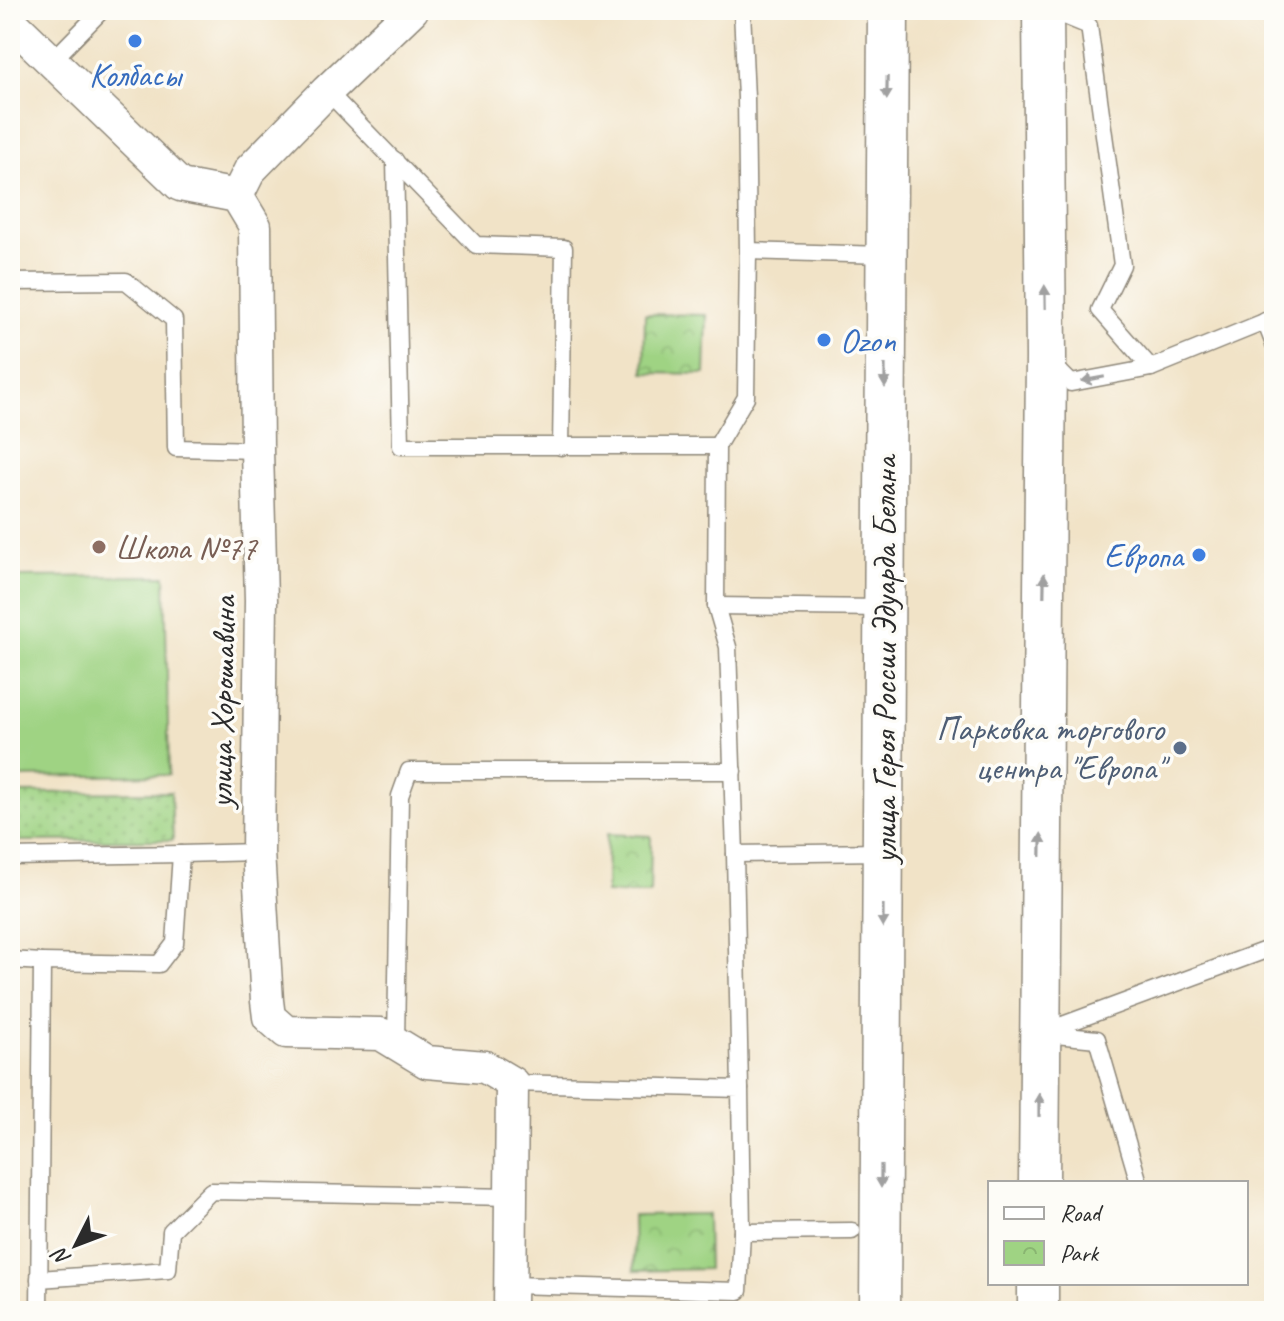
<svg xmlns="http://www.w3.org/2000/svg" width="1284" height="1321" font-family="Caveat,sans-serif">
<defs>
<pattern id="grass-dots" width="8" height="8" patternUnits="userSpaceOnUse" patternTransform="scale(2)"><rect width="8" height="8" fill="#9fd383"/><path d="M2 2h.1M6 6h.1" fill="none" stroke="#89b571" stroke-width="1.8" stroke-linecap="round"/></pattern>
<pattern id="park-crowns" width="20" height="18" patternUnits="userSpaceOnUse" patternTransform="scale(2)"><rect width="20" height="18" fill="#9fd383"/><path d="M2 6a3 3 0 1 1 6 0M12 15a3 3 0 1 1 6 0" fill="none" stroke="#89b571"/></pattern>
</defs>
<rect width="100%" height="100%" fill="#fdfcf7"/>
<filter id="ink" filterUnits="userSpaceOnUse"><feTurbulence type="fractalNoise" baseFrequency=".0125" numOctaves="2"/><feDisplacementMap in="SourceGraphic" scale="16" xChannelSelector="R" yChannelSelector="G"/><feConvolveMatrix kernelMatrix="1 2 1 2 8 2 1 2 1" color-interpolation-filters="sRGB"/></filter>
<filter id="wash" filterUnits="userSpaceOnUse"><feTurbulence type="fractalNoise" baseFrequency=".006" numOctaves="4" result="noise"/><feDisplacementMap in="SourceGraphic" scale="32" xChannelSelector="R" yChannelSelector="G"/><feGaussianBlur stdDeviation="1.8" result="paint"/><feColorMatrix in="noise" values="0 0 0 0 0 0 0 0 0 0 0 0 0 0 0 0 0 1.4 0 .05"/><feComposite in="paint" operator="in"/></filter>
<g filter="url(#wash)">
<rect width="100%" height="100%" fill="#f1e3c7"/>
<!-- grass -->
<polygon fill="url(#grass-dots)" stroke="#657f57" stroke-width="2" points="171,792 173,840 10,841 10,793"/>
<!-- park -->
<g fill="url(#park-crowns)" stroke="#657f57" stroke-width="2">
<polygon points="645,314 707,315 705,374 644,373"/>
<polygon points="607,834 651,836 650,894 606,893"/>
<polygon points="707,1214 708,1269 634,1271 633,1215"/>
</g>
<!-- pitch -->
<polygon fill="#9fd383" stroke="#657f57" stroke-width="2" points="165,576 169,775 10,777 10,577"/>
</g>
<g filter="url(#ink)">
<g fill="none" stroke-linecap="round" stroke-linejoin="round">
<!-- service casing -->
<g stroke="#8e8779" stroke-width="19">
<g id="service">
<polyline points="1050,10 1089,26 1122,265 1100,310 1151,368"/>
<polyline points="52,61 102,10"/>
<polyline points="327,91 476,245 564,248 561,447"/>
<polyline points="395,160 401,446 717,446 716,606 728,647 735,854 740,1089"/>
<polyline points="748,251 885,255"/>
<polyline points="10,282 126,281 174,320 176,448 257,450"/>
<polyline points="1265,321 1274,344"/>
<polyline points="1051,363 1071,383 1151,368 1274,318"/>
<polyline points="717,446 746,397 748,251 746,98 742,10"/>
<polyline points="716,606 884,608"/>
<polyline points="735,854 882,852"/>
<polyline points="10,857 181,854"/>
<polyline points="10,960 42,962"/>
<polyline points="1041,1033 1274,947"/>
<polyline points="1045,1034 1097,1039 1139,1183"/>
<polyline points="396,1042 400,796 409,771 733,771"/>
<polyline points="512,1083 740,1089 742,1232 852,1231"/>
<polyline points="39,1279 168,1270 171,1231 211,1191 511,1197"/>
<polyline points="510,1285 739,1291 742,1232"/>
<polyline points="39,1311 42,962 159,964 175,943 181,854 258,852"/>
</g>
</g>
<!-- minor casing -->
<g stroke="#8e8779" stroke-width="35">
<g id="minor">
<polyline points="10,21 180,185 237,196 255,226 257,450 261,600 258,852 267,1001 269,1017 286,1032 381,1034 427,1062 485,1067 512,1083 510,1311"/>
<polyline points="237,196 250,170 327,91 412,10"/>
</g>
</g>
<!-- tertiary casing -->
<g stroke="#8e8779" stroke-width="43">
<g id="tertiary">
<polyline points="1039,1183 1046,357 1043,10"/>
<polyline points="880,1311 888,10"/>
<polyline points="1038,1311 1038,1283"/>
</g>
</g>
<!-- service -->
<use href="#service" stroke="#fff" stroke-width="16"/>
<!-- minor -->
<use href="#minor" stroke="#fff" stroke-width="32"/>
<!-- tertiary -->
<use href="#tertiary" stroke="#fff" stroke-width="40"/>
</g>
<!-- one-way arrows -->
<defs><path id="oneway-solid" d="M-6-.8H1V-3.2L6.5 0L1 3.2V.8H-6Z" transform="scale(2)"/></defs>
<g fill="#a0a0a0">
<use href="#oneway-solid" transform="translate(887 88) rotate(91)"/>
<use href="#oneway-solid" transform="translate(1045 297) rotate(-91)"/>
<use href="#oneway-solid" transform="translate(885 376) rotate(90)"/>
<use href="#oneway-solid" transform="translate(1093 379) rotate(169)"/>
<use href="#oneway-solid" transform="translate(1044 585) rotate(-89)"/>
<use href="#oneway-solid" transform="translate(1041 845) rotate(-89)"/>
<use href="#oneway-solid" transform="translate(883 916) rotate(90)"/>
<use href="#oneway-solid" transform="translate(1039 1105) rotate(-90)"/>
<use href="#oneway-solid" transform="translate(881 1176) rotate(90)"/>
</g>
</g>
<!-- markers -->
<g fill="#3f7fe0" stroke="#fdfcf7" stroke-width="3">
<circle cx="135" cy="41" r="8"/>
<circle cx="824" cy="340" r="8"/>
<circle cx="1199" cy="555" r="8"/>
</g>
<circle fill="#8d6e63" stroke="#fdfcf7" stroke-width="3" cx="99" cy="547" r="8"/>
<circle fill="#5c6f8a" stroke="#fdfcf7" stroke-width="3" cx="1180" cy="748" r="8"/>
<g text-anchor="middle" dominant-baseline="central" stroke-width="7" stroke-linejoin="round" paint-order="stroke">
<!-- shop labels -->
<g font-size="34" fill="#366cbe" stroke="#fdfcf7">
<text x="135" y="74">Колбасы</text>
<text x="840" y="340" text-anchor="start">Ozon</text>
<text x="1183" y="555" text-anchor="end">Европа</text>
</g>
<!-- education labels -->
<g font-size="34" fill="#785e54" stroke="#fdfcf7" text-anchor="start">
<text x="115" y="547">Школа №77</text>
</g>
<!-- street labels -->
<g font-size="34" fill="#2b2b2b" stroke="#fdfcf7">
<text transform="translate(884 660) rotate(-90)">улица Героя России Эдуарда Белана</text>
<text transform="translate(222 702) rotate(-89)">улица Хорошавина</text>
</g>
<!-- service labels -->
<g font-size="34" fill="#4e5e75" stroke="#fdfcf7" text-anchor="end">
<text x="1164" y="728">Парковка торгового<tspan x="1164" dy="39">центра "Европа"</tspan></text>
</g>
</g>
<!-- margin -->
<rect width="1284" height="1321" fill="none" stroke="#fdfcf7" stroke-width="40"/>
<!-- legend -->
<rect x="988" y="1181" width="260" height="104" fill="#fdfcf7" stroke="#a9a8a5" stroke-width="2"/>
<rect x="1004" y="1207" width="40" height="12" fill="#ffffff" stroke="#a9a8a5" stroke-width="2"/>
<text x="1060" y="1221" font-size="24" fill="#2b2b2b">Road</text>
<rect x="1004" y="1241" width="40" height="24" fill="url(#park-crowns)" stroke="#a9a8a5" stroke-width="2"/>
<text x="1060" y="1261" font-size="24" fill="#2b2b2b">Park</text>
<!-- north arrow -->
<g transform="translate(76 1245) rotate(228)" stroke="#fdfcf7" stroke-width="6" paint-order="stroke">
<path d="M0-6L14 30L0 20L-14 30Z" fill="#2b2b2b"/>
<text y="-12" font-size="22" font-weight="bold" text-anchor="middle" fill="#2b2b2b">N</text>
</g>
</svg>
